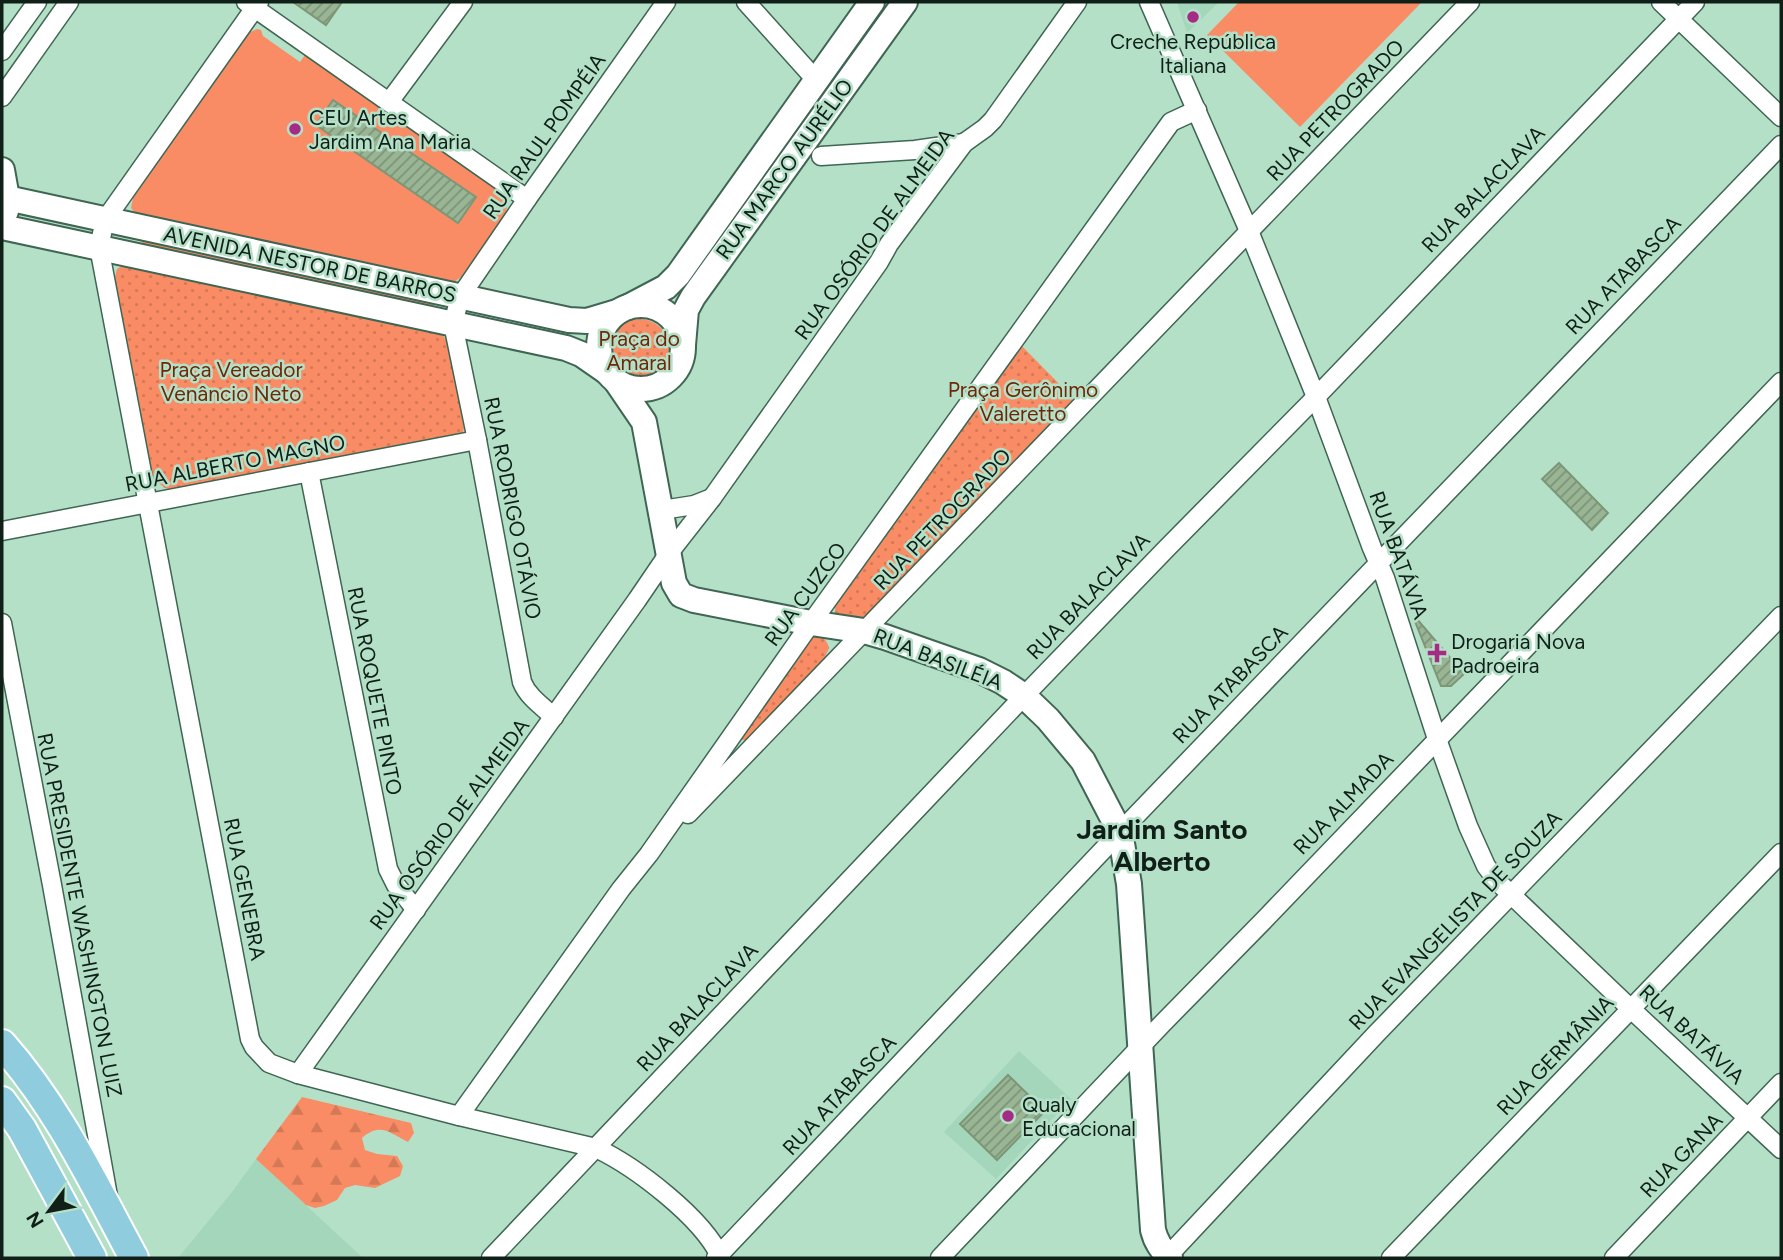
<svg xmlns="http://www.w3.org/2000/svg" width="1783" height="1260" viewBox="0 0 1783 1260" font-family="Figtree,sans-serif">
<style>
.built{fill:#a4d6bb}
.grass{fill:#f98c64}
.forest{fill:url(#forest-firs)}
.park{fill:url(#park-dots)}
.building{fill:url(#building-hatch);stroke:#7c9777;stroke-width:2}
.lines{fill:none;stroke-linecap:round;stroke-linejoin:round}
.street-casing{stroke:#3f6652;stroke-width:21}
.secondary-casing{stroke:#3f6652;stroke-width:28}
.primary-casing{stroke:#fff;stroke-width:32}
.street{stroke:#fff;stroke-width:18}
.secondary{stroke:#fff;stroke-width:24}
.primary{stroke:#8fccde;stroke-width:28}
.poi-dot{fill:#a42c84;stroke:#b5e0c8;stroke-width:2.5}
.labels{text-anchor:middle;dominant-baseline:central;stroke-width:5;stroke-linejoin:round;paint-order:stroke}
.poi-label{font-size:21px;fill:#102018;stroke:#b5e0c8;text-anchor:start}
.street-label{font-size:21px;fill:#102018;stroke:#b5e0c8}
.park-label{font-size:21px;fill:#6e2809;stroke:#b5e0c8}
.district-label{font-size:28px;font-weight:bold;fill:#102018;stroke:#b5e0c8}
</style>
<defs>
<pattern id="forest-firs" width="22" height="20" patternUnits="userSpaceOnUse" patternTransform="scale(1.75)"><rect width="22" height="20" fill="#f98c64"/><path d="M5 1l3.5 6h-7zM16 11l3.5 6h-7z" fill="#d47856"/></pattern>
<pattern id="park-dots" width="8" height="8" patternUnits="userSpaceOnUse" patternTransform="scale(1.75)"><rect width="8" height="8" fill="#f98c64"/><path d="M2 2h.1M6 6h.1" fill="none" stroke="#d47856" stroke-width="1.8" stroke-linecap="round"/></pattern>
<pattern id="building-hatch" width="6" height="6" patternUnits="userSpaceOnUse" patternTransform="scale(1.75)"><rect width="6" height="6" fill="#99b594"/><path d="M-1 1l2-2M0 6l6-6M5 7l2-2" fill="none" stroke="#7b9378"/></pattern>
</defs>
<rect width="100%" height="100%" fill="#b5e0c8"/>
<g class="built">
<polygon points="1177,2 1219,2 1187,33"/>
<polygon points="1019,1051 1071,1099 996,1179 944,1132"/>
<polygon points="256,1159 363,1258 178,1258 232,1192"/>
</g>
<g class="grass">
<polygon points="1239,2 1422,2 1300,127 1207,35"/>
<polygon points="257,29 261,30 263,36 300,62 305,55 505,196 507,207 505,216 461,277 454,282 446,284 137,215 131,208 133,198 248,33"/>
<polygon points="142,239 434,301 433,308 142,246"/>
</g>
<path class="forest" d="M 302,1097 L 411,1123 L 414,1133 L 408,1142 C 389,1133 381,1122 362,1138 L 365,1150 L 377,1154 L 397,1156 L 403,1166 L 400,1176 L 375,1188 L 355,1185 L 345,1188 L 337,1200 L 324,1206 L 315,1208 L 306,1205 L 256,1159 Z"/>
<g class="park">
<polygon points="125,264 439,331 448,342 464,428 463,432 453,436 171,490 165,488 152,478 115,277 117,269"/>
<circle cx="639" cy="350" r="31"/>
<polygon points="1019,343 1075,400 870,613 859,620 838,617 835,612 835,603"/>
<path d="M 817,636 C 825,638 827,641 829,648 L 825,657 L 747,740 L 741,740 L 740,737 L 812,637 Z"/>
</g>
<g class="building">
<polygon points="293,2 342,2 326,25"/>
<polygon points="333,100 476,197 458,223 316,125"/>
<polygon points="1559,463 1608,513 1592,530 1542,479"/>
<polygon points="1416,618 1464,674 1451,686 1441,686 1414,619"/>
<polygon points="1008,1075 1045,1111 997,1160 960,1124"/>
</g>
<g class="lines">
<defs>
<g id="street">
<polyline points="246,2 527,199"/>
<path d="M 259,2 L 105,220 L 99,247 L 250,1039 L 254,1047 L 269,1063 L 298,1074 L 459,1116 L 596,1148 C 636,1167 703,1218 721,1258"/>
<polyline points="746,2 816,80"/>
<polyline points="1149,2 1249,231 1316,397 1372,548 1385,578 1437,739 1468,826 1486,866 1498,882 1631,1009 1781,1149"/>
<polyline points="1661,2 1781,117"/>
<polyline points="2,51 37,2"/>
<polyline points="2,97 69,2"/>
<polyline points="389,102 463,2"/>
<polyline points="821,156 915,150 964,143"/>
<polyline points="309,472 388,869 396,885 416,910"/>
<polyline points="662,510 694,505 712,498"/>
<polyline points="2,531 477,440"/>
<polyline points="2,623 52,885 108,1196"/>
<path d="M 554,717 C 542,706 528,697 522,682 L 477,440 L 453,324 L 460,297 L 527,199 L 666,2"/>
<polyline points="688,814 1470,2"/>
<polyline points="298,1074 637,600 669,553 712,498 879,262 889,244 964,143 985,128 993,120 1077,2"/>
<polyline points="459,1116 621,889 649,854 811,623 1171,122 1197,110"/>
<polyline points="491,1258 1024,696 1167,548 1316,397 1695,2"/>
<polyline points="716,1258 1120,832 1781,145"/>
<polyline points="940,1258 1162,1024 1266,918 1781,382"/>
<polyline points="1166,1258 1377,1033 1781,616"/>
<polyline points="1391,1258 1781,853"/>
<polyline points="1614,1258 1781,1083"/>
</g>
<g id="secondary">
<polyline points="2,170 7,198 6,211"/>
<polyline points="2,197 569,320 587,321 617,312"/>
<polyline points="2,227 566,348 581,354 607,372"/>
<circle cx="641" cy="347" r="42"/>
<polyline points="628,307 666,287 678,275 872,2"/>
<polyline points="683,345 686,310 693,297 905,2"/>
<path d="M 614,378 L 644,422 L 674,583 L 681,595 L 694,600 L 811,623 L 864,631 L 885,637 L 979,670 L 1003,682 L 1024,696 L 1048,719 L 1083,761 L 1120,832 L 1129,884 L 1153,1230 C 1156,1242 1161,1249 1170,1258"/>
</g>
<g id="primary">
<path d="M 2,1044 C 58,1107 94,1184 134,1258"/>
<polyline points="2,1101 22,1129 92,1258"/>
</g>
</defs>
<use href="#street" class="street-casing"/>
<use href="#secondary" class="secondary-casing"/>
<use href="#primary" class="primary-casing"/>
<use href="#street" class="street"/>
<use href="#secondary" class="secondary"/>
<use href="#primary" class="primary"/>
</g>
<g class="poi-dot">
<circle cx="1193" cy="17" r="7"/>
<circle cx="295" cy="129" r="7"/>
<path d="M1433.5 642.5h7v7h7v7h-7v7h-7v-7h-7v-7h7z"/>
<circle cx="1008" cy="1116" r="7"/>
</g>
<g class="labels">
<g class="poi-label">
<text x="1193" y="41" text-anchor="middle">Creche República<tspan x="1193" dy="24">Italiana</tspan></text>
<text x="309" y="117">CEU Artes<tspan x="309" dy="24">Jardim Ana Maria</tspan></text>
<text x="1451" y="641">Drogaria Nova<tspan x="1451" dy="24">Padroeira</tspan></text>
<text x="1022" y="1104">Qualy<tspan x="1022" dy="24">Educacional</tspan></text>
</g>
<g class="street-label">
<text transform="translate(1335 110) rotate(-46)">RUA PETROGRADO</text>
<text transform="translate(544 136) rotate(-55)">RUA RAUL POMPÉIA</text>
<text transform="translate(784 169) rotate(-54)">RUA MARCO AURÉLIO</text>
<text transform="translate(1483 189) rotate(-46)">RUA BALACLAVA</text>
<text transform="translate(874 234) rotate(-54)">RUA OSÓRIO DE ALMEIDA</text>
<text transform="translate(310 264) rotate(12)">AVENIDA NESTOR DE BARROS</text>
<text transform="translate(1623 275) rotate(-46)">RUA ATABASCA</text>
<text transform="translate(235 463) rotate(-11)">RUA ALBERTO MAGNO</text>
<text transform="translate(513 508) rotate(79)">RUA RODRIGO OTÁVIO</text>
<text transform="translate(942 519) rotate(-46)">RUA PETROGRADO</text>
<text transform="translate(1399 555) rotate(70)">RUA BATÁVIA</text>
<text transform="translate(805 594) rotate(-54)">RUA CUZCO</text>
<text transform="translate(1088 596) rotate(-46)">RUA BALACLAVA</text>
<text transform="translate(938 659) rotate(21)">RUA BASILÉIA</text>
<text transform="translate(1230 684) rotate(-46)">RUA ATABASCA</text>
<text transform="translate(375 691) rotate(79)">RUA ROQUETE PINTO</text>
<text transform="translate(1343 803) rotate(-46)">RUA ALMADA</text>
<text transform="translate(449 824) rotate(-54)">RUA OSÓRIO DE ALMEIDA</text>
<text transform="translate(245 889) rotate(79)">RUA GENEBRA</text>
<text transform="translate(80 915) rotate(79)">RUA PRESIDENTE WASHINGTON LUIZ</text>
<text transform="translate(1455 920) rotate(-46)">RUA EVANGELISTA DE SOUZA</text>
<text transform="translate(697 1007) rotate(-47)">RUA BALACLAVA</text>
<text transform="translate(1692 1034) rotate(43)">RUA BATÁVIA</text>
<text transform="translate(1555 1055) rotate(-46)">RUA GERMÂNIA</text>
<text transform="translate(839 1095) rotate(-47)">RUA ATABASCA</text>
<text transform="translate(1681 1155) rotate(-46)">RUA GANA</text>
</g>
<g class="park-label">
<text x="639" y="338">Praça do<tspan x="639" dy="24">Amaral</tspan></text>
<text x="231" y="369">Praça Vereador<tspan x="231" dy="24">Venâncio Neto</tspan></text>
<text x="1023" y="389">Praça Gerônimo<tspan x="1023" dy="24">Valeretto</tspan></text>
</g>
<g class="district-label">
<text x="1162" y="829">Jardim Santo<tspan x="1162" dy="32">Alberto</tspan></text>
</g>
</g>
<rect width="1783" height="1260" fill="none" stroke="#102018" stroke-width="7"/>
<g transform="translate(49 1211) rotate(238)" stroke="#b5e0c8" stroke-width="5" paint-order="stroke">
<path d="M0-5L12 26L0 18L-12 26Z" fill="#102018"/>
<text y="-10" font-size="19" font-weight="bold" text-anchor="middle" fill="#102018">N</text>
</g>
</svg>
